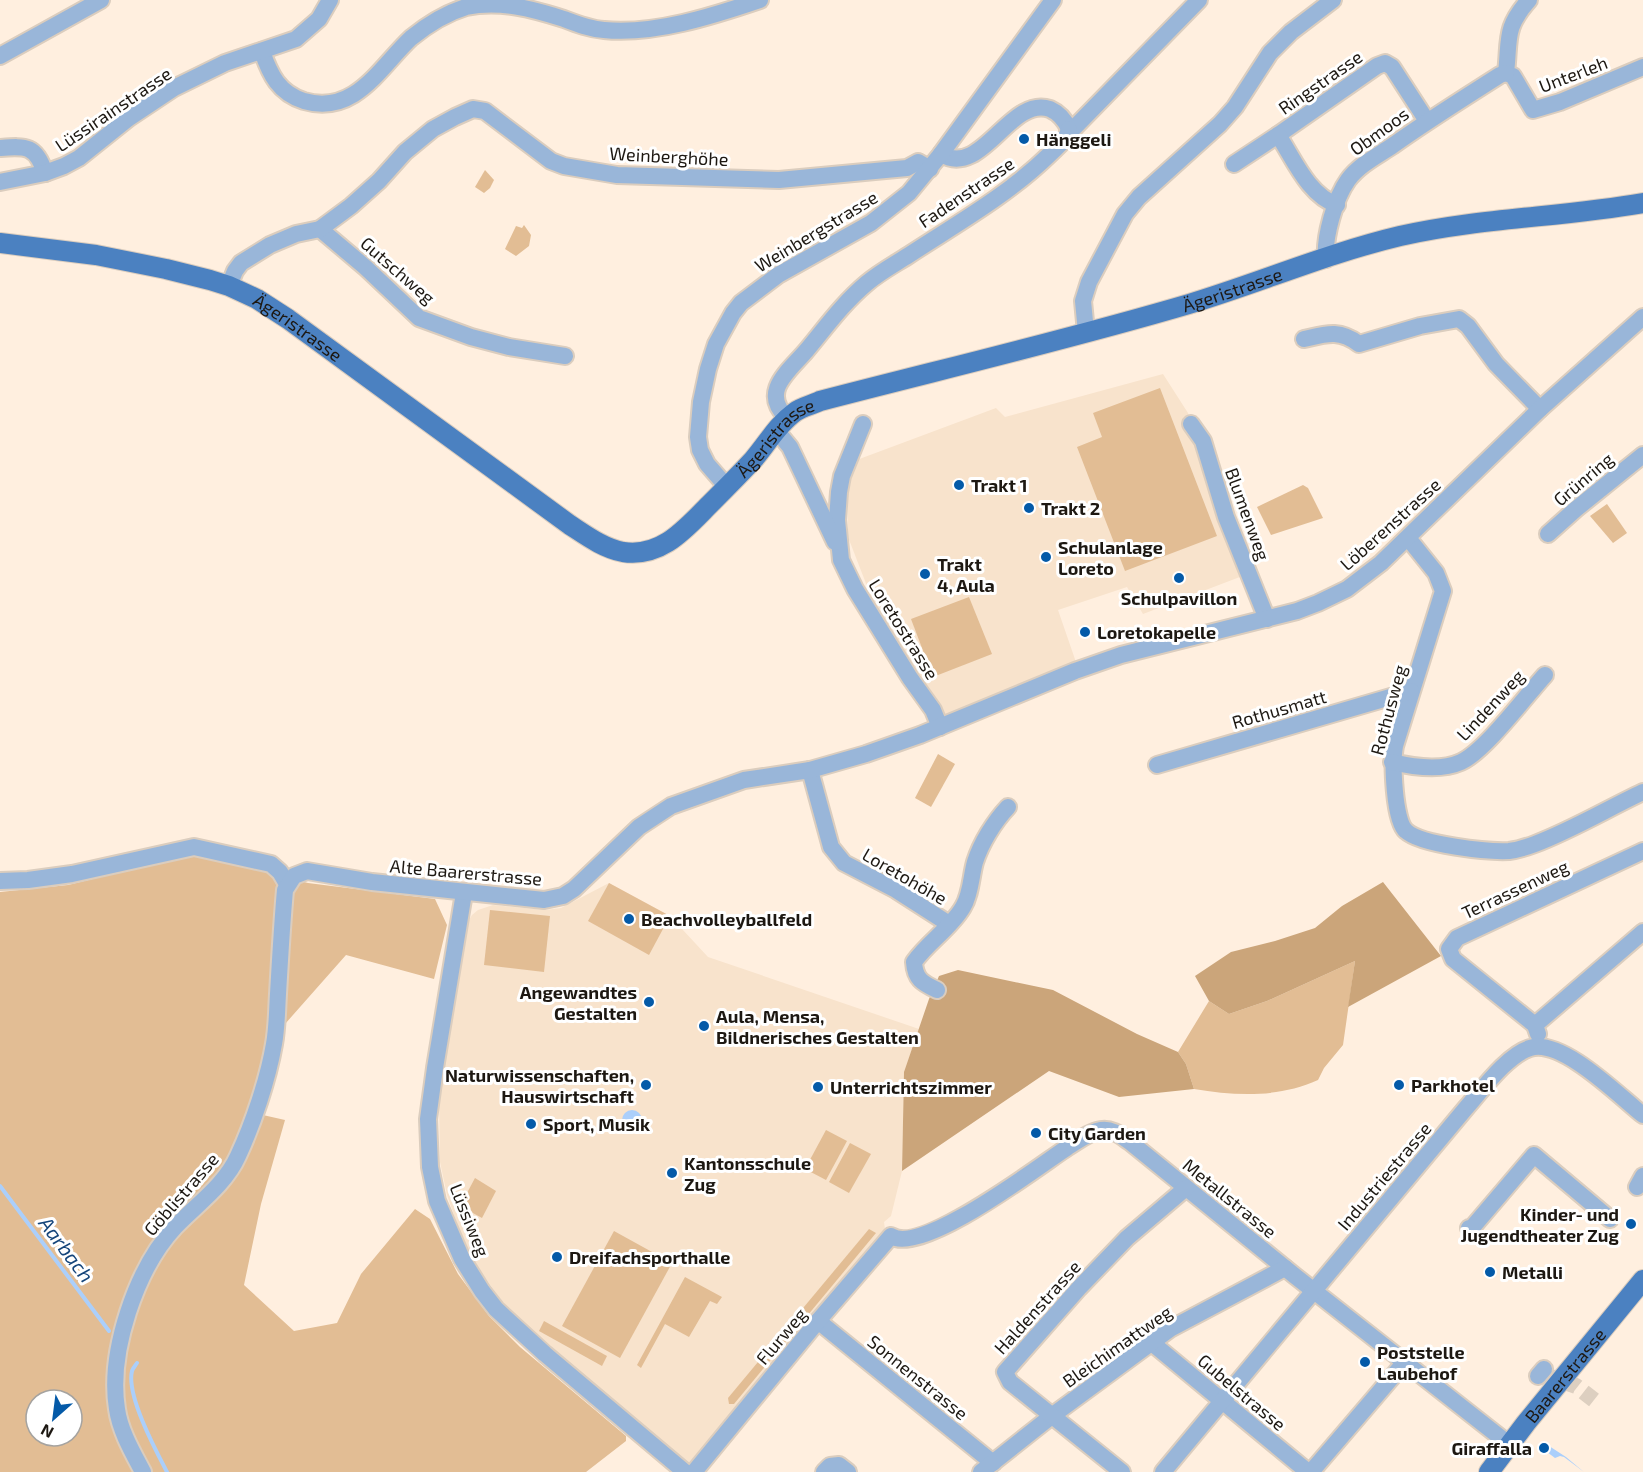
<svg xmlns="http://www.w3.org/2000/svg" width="1643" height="1472" viewBox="0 0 1643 1472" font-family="'Exo 2',sans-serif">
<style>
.built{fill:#f8e3cc}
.green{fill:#e2bd94;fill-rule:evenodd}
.forest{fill:#cba57a}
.water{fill:#abcffb}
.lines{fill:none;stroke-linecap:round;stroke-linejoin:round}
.stream{stroke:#abcffb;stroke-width:4}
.minor-tunnel{stroke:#ddcfc0;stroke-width:16;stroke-dasharray:16 8;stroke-linecap:butt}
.minor-casing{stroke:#dbcdbe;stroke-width:20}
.major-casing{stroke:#dbcdbe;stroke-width:22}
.minor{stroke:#99b6d9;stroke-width:16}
.major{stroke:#4b81c1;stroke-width:20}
.poi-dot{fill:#045aa8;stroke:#fff;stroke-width:2}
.labels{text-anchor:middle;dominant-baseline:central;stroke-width:6;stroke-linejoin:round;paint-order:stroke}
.street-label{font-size:18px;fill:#1d1812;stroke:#fff}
.poi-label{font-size:18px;font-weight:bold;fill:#1d1812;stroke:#fff;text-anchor:start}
.water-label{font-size:20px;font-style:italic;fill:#15457a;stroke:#fff}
</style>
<rect width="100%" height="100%" fill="#ffefdf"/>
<g class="built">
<polygon points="1163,374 1188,413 1229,538 1245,575 1143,614 1127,587 1058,610 1078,668 943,720 927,686 872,599 848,537 847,484 854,461 996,408 1005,417"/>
<polygon points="609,883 670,916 708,957 919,1029 904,1072 902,1171 891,1216 884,1222 885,1229 688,1464 538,1336 505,1305 480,1271 463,1241 447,1195 440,1162 439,1099 468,922 472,915 478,910 493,905 545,910 561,908"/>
</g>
<g class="green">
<polygon points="485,170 494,180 490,188 484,193 475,187"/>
<polygon points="524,225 531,235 529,246 516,256 505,249 516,226 522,228"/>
<polygon points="1160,388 1217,536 1125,571 1077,447 1102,437 1093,413"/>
<polygon points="1303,485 1308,488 1323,518 1271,535 1257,507"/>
<polygon points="1607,504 1627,533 1613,543 1590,516"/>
<polygon points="969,597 992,654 933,677 911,619"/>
<polygon points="938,754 955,764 931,807 915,798"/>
<path d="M 206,856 L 308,883 L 435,899 L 447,925 L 434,979 L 346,955 L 270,1041 L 249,1112 L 285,1120 L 261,1204 L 244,1285 L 294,1331 L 337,1323 L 361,1274 L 415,1209 L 430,1219 L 458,1274 L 489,1316 L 520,1347 L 626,1436 L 626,1441 L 586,1472 L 0,1472 L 0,892 L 68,885 L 178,858 ZM 36,1400 L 72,1400 L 72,1436 L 36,1436 Z"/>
<polygon points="609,883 670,916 649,955 588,921"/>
<polygon points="490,910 550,916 544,972 484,965"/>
<path d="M 1355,961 L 1343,1045 L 1324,1068 L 1318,1080 C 1278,1098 1236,1096 1194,1089 L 1186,1064 L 1178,1052 L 1209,1001 L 1229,1014 L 1267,1001 Z"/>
<polygon points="826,1130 847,1141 826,1180 805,1169"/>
<polygon points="850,1143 871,1154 849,1193 829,1182"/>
<polygon points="475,1178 496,1191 482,1218 460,1206"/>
<polygon points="869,1229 876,1233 734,1404 729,1404 728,1398"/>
<polygon points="614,1231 672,1263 620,1358 562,1326"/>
<polygon points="685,1277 722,1297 717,1304 710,1301 689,1337 665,1324 641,1368 637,1365"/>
<polygon points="544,1321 607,1356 602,1366 539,1331"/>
</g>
<g class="forest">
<polygon points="1383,882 1441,956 1348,1007 1355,961 1267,1001 1229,1014 1209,1001 1195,976 1231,952 1275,941 1315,928 1342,906"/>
<polygon points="958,970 1053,990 1137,1034 1178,1052 1186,1064 1194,1089 1119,1097 1049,1071 902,1171 904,1072 929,999 939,976"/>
</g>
<g class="water">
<circle cx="632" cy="1120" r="10"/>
<polygon points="1546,1444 1566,1457 1584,1472 1564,1457 1560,1456 1555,1458 1547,1452 1539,1453 1541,1445"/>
</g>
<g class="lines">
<g class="stream">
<polyline points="0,1186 109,1331"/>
<path d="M 137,1363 C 135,1366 133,1368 132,1371 C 126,1395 156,1451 167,1472"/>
</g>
<polyline class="minor-tunnel" points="1540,1373 1576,1386 1594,1400"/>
<defs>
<g id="minor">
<path d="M 1529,0 C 1504,28 1510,39 1506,73 L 1513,76 L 1533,110 L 1560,102 L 1643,67"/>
<path d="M 262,51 C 270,75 279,93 304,101 C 355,116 380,67 411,38 C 427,25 446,13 466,7 C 500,0 533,9 564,19 C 577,24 590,29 604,30 C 654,35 713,16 760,0"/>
<polyline points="0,56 101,0"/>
<polyline points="1069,129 1075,127 1199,0"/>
<polyline points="1278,135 1377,66 1385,63 1392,67 1427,121"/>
<path d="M 0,148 C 26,146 36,145 45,173"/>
<path d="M 941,154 C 982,179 1010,95 1050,109 C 1059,113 1065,120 1069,129"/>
<path d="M 1234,164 L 1278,135 C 1294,159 1308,195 1337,205"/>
<polyline points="0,182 45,173 64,166 79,158 129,118 174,88 225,63 296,39 319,19 330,0"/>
<polyline points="320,229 365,267 419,318 471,337 509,347 565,356"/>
<path d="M 1326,259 C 1324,237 1335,198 1348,180 C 1359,165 1377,156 1392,146 C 1427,121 1464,98 1500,75 L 1506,73"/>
<polyline points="229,286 235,271 241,263 270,245 296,234 320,229 351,206 379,181 405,152 433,129 455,117 473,109 485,111 551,161 564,166 617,175 779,180 907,168 918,162 930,169"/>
<polyline points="1086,332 1083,301 1089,282 1125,214 1139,197 1220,124 1235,107 1270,53 1291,32 1333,0"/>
<path d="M 1304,339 C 1326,334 1339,329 1359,344 L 1420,326 L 1459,319 L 1468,326 L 1496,364 L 1540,409"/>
<path d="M 787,418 C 760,392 788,372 806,351 C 826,327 843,303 867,283 C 880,272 895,264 909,255 C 958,223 1008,195 1050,154 C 1058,146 1067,140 1069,129"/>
<polyline points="863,424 842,476 839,492 837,520 841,560 855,589 910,678 933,710 940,727"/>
<polyline points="1191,424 1203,441 1226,517 1267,619"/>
<polyline points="776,430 790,447 835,542"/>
<polyline points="727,487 707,464 700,450 698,437 701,402 708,369 716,344 733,313 741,303 778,275 871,223 909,193 941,154 1053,0"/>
<polyline points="1548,534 1576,509 1643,455"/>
<path d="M 1408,538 L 1436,573 L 1443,591 L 1395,746 C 1392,762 1394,821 1406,831 C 1421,845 1488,852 1509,851 C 1517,850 1527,847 1535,844 C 1572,830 1607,809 1643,792"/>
<path d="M 1392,762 C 1413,767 1441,771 1461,762 C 1485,751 1525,697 1545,675"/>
<polyline points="1157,765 1411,691"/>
<polyline points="810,770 831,847 844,863 896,890 949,924"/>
<polyline points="0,881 28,880 72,874 194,847 271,864 280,872 287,884"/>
<polyline points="464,893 435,1068 428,1119 430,1167 437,1201 462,1259 482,1291 496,1309 545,1354 685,1472"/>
<path d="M 937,990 C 922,983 915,979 914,962 C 928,942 951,928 963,907 C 971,894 971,876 975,862 C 981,843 994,822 1008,807"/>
<polyline points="1535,1025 1453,959 1449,949 1457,938 1643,851"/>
<polyline points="1538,1034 1535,1025 1643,932"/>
<polyline points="1637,1187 1643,1176"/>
<polyline points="1469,1228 1471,1229 1534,1155 1610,1219"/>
<polyline points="818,1321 993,1463"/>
<polyline points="1152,1343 1308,1472"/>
<polyline points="1538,1376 1544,1369"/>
<path d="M 143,1472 C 133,1453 120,1431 117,1409 C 108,1352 136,1269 175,1227 C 196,1205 225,1185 238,1156 C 253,1124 268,1079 274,1044 C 277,1028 277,1010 278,994 C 280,959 282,924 285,890 L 294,876 L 307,871 L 372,882 L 544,900 L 563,896 L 574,889 L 639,827 L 671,806 L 744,780 L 810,770 L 866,754 L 920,735 L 1075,671 L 1121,655 L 1297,611 L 1318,603 L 1347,589 L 1381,563 L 1540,409 L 1643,317"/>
<path d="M 694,1472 L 818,1321 L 891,1236 C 922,1256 1039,1166 1068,1147 C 1078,1141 1089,1132 1101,1130 C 1112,1128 1121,1136 1130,1142 L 1295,1276 L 1510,1445"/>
<polyline points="824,1472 830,1466 839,1465 848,1472"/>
<polyline points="981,1472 1053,1415 1170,1329 1285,1268"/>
<polyline points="1122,1472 1010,1382 1005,1372 1079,1288 1127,1238 1186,1188"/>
<path d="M 1163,1472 L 1466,1108 C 1482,1090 1507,1055 1530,1048 C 1562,1038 1619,1096 1643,1115"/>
<polyline points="1311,1472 1405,1362"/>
</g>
<g id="major">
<path id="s1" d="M 0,243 L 96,255 L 166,269 L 210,280 L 229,286 L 257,299 L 288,319 L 570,525 C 587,536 603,548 623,552 C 662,558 686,528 711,503 C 725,489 739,475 753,460 C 767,444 777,425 795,412 C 802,407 812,405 820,401 C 943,369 1067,340 1189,304 C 1259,283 1328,253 1400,236 C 1480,218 1563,217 1643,203"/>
<path id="s2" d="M 1489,1472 L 1526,1423 L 1643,1280"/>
</g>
</defs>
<use href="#minor" class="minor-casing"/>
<use href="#major" class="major-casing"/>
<use href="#minor" class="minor"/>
<use href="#major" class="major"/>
</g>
<g class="poi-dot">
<circle cx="1024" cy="139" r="6"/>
<circle cx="959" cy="485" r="6"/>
<circle cx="1029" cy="508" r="6"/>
<circle cx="1046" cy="557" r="6"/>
<circle cx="925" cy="574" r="6"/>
<circle cx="1179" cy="578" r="6"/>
<circle cx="1085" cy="632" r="6"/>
<circle cx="629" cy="919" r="6"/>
<circle cx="649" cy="1002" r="6"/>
<circle cx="704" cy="1026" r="6"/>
<circle cx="646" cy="1085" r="6"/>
<circle cx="1399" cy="1085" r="6"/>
<circle cx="818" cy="1087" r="6"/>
<circle cx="531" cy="1124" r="6"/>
<circle cx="1036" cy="1133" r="6"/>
<circle cx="672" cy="1173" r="6"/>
<circle cx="1631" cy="1224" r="6"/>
<circle cx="557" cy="1257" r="6"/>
<circle cx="1490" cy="1272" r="6"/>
<circle cx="1365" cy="1362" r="6"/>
<circle cx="1544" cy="1448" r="6"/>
</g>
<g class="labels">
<g class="street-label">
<text transform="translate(1573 74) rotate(-21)">Unterleh</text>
<text transform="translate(1320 82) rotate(-35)">Ringstrasse</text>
<text transform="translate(113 109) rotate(-34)">Lüssirainstrasse</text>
<text transform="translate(1379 131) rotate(-36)">Obmoos</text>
<text transform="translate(669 156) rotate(3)">Weinberghöhe</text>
<text transform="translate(966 192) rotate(-34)">Fadenstrasse</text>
<text transform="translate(816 231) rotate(-31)">Weinbergstrasse</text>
<text transform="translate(398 270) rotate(41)">Gutschweg</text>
<text stroke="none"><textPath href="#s1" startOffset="1394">Ägeristrasse</textPath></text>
<text stroke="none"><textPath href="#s1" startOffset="314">Ägeristrasse</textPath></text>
<text stroke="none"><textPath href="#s1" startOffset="908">Ägeristrasse</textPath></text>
<text transform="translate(1583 479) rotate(-40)">Grünring</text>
<text transform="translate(1248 514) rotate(70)">Blumenweg</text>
<text transform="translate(1390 524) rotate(-42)">Löberenstrasse</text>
<text transform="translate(904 629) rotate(58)">Loretostrasse</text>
<text transform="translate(1490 705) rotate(-47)">Lindenweg</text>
<text transform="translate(1279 709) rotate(-16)">Rothusmatt</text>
<text transform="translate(1388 710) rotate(-75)">Rothusweg</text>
<text transform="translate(466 872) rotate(5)">Alte Baarerstrasse</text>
<text transform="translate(905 876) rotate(30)">Loretohöhe</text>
<text transform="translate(1515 889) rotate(-25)">Terrassenweg</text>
<text transform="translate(1384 1176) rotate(-50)">Industriestrasse</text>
<text transform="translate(181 1194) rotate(-49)">Göblistrasse</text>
<text transform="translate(1230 1198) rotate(39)">Metallstrasse</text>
<text transform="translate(470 1220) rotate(68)">Lüssiweg</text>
<text transform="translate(1037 1307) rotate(-48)">Haldenstrasse</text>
<text transform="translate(781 1336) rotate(-50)">Flurweg</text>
<text transform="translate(1117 1346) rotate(-35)">Bleichimattweg</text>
<text stroke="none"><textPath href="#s2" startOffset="123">Baarerstrasse</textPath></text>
<text transform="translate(918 1377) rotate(39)">Sonnenstrasse</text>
<text transform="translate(1242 1392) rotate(40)">Gubelstrasse</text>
</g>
<g class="poi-label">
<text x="1036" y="139">Hänggeli</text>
<text x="971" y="485">Trakt 1</text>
<text x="1041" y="508">Trakt 2</text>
<text x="1058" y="547">Schulanlage<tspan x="1058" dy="21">Loreto</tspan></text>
<text x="937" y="564">Trakt<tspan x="937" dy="21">4, Aula</tspan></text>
<text x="1179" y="598" text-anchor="middle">Schulpavillon</text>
<text x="1097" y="632">Loretokapelle</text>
<text x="641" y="919">Beachvolleyballfeld</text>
<text x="637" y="992" text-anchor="end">Angewandtes<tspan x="637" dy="21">Gestalten</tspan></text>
<text x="716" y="1016">Aula, Mensa,<tspan x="716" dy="21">Bildnerisches Gestalten</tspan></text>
<text x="634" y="1075" text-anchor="end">Naturwissenschaften,<tspan x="634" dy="21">Hauswirtschaft</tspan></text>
<text x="1411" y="1085">Parkhotel</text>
<text x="830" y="1087">Unterrichtszimmer</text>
<text x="543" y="1124">Sport, Musik</text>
<text x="1048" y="1133">City Garden</text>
<text x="684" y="1163">Kantonsschule<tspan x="684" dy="21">Zug</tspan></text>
<text x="1619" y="1214" text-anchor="end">Kinder- und<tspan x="1619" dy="21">Jugendtheater Zug</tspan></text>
<text x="569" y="1257">Dreifachsporthalle</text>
<text x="1502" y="1272">Metalli</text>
<text x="1377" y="1352">Poststelle<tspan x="1377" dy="21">Laubehof</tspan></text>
<text x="1532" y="1448" text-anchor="end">Giraffalla</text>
</g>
<g class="water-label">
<text transform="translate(67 1249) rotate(53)">Aarbach</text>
</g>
</g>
<g transform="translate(54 1418) rotate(208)"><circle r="28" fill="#ffffff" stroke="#a5a3a0" stroke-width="1.5"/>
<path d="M0-4.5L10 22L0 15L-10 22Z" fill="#045aa8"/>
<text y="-9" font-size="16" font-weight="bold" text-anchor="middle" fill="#1d1812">N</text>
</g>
</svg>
